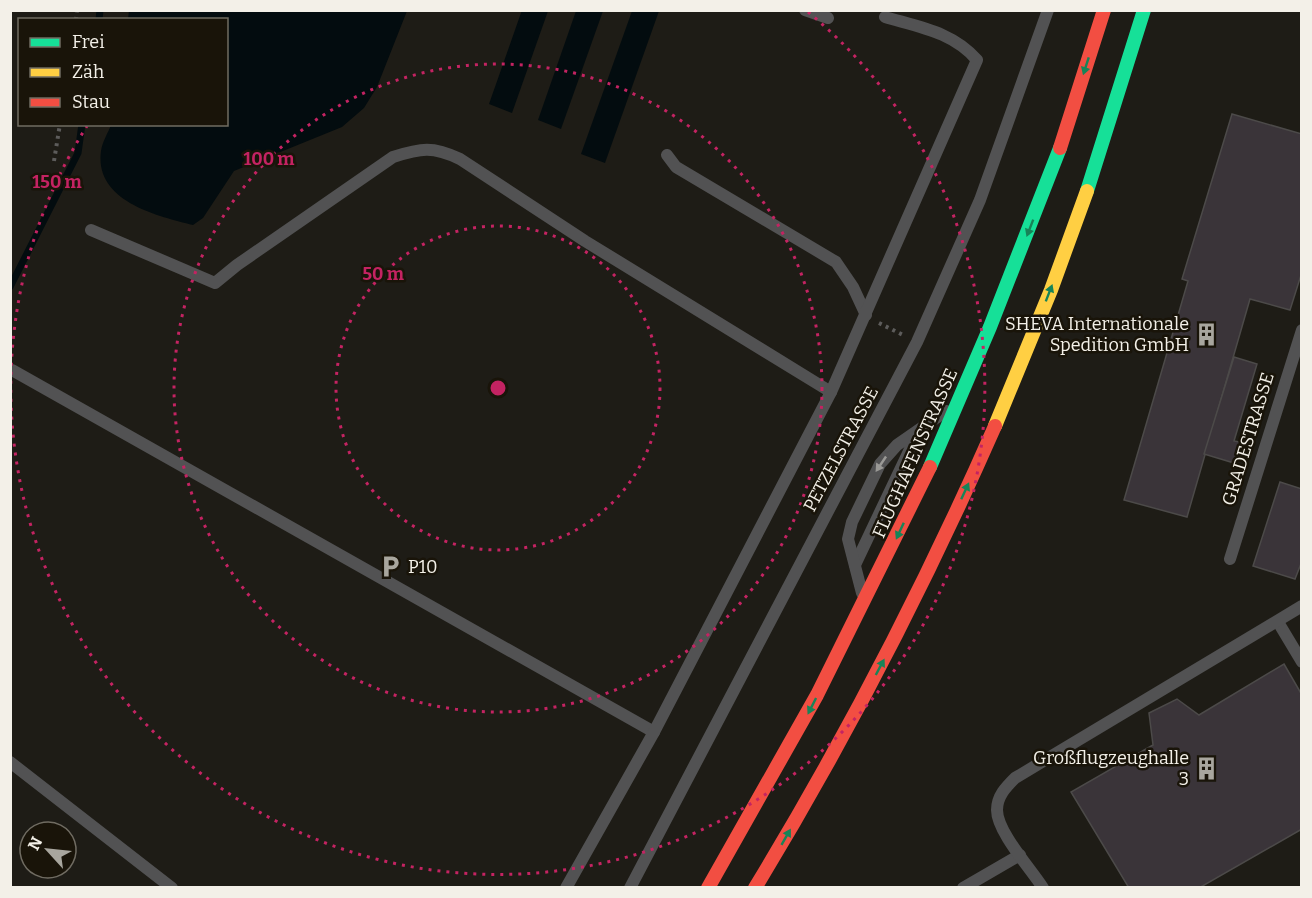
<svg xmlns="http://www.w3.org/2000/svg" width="1312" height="898" viewBox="0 0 1312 898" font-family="Bitter,serif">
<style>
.water{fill:#030c0f}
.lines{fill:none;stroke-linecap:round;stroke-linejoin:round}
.stream{stroke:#030c0f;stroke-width:7}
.building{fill:#3a3439;stroke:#4c4a49;stroke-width:1.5}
.path{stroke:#5d5c5b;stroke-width:4;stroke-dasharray:3 4.5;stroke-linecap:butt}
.lane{stroke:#525253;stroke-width:12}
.fast{stroke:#16e098;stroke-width:14}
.slow{stroke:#ffcf43;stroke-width:14}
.jam{stroke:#f24e42;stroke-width:14}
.oneway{fill:#178458}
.oneway2{fill:#9a9996}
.ring{fill:none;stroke:#c42362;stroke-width:3;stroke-dasharray:3 6}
.labels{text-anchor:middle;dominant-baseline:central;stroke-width:5;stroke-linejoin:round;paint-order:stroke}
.poi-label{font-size:18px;fill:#f3f0e8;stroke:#191409;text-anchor:end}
.street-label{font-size:18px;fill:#f3f0e8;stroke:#191409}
.centre{fill:#c42362;stroke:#191409;stroke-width:3}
.ring-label{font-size:18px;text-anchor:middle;font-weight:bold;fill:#c42362;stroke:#191409;stroke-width:5;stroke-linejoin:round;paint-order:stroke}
</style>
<rect width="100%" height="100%" fill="#1e1c16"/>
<g class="water">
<polygon points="522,10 548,11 512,113 489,104"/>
<path d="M 129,11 L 129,10 L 407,11 L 377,87 L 364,108 L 342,127 L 234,171 L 203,218 L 193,225 C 157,216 94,201 101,151 C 102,142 108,133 111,125 L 226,124 L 226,20 L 128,19 Z"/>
<polygon points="576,11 603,11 561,129 538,120"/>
<polygon points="632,11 659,11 605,163 581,154"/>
</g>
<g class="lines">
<g class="stream">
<polyline points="99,20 100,10"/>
<polyline points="10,287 78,153 82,124"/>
</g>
</g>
<g class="building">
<polygon points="1232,114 1302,134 1302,272 1290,310 1250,299 1187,517 1124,500 1188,281 1182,279"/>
<polygon points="1234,357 1257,364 1234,441 1240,442 1234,463 1204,454"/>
<polygon points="1280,482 1302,489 1302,561 1295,579 1253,566"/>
<polygon points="1284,664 1302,695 1302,829 1199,888 1129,888 1071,792 1153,745 1149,713 1177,699 1199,715"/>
</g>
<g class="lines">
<g class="path">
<polyline points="76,20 77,10"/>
<polyline points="54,161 60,124"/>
<polyline points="879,323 905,336"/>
</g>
<g class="lane">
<polyline points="805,10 828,18"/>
<polyline points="667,155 676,167 836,262 853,287 866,315"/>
<path d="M 91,230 L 215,283 L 237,265 L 393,157 C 421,148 433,146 460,159 L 585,241 L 831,392"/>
<polyline points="12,370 654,732"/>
<polyline points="1230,559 1302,330"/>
<polyline points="855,565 919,430"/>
<polyline points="862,593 848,539 852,522 880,464 897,445 946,411"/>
<polyline points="1278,622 1302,662"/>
<polyline points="10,762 172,888"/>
<path d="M 566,888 L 654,732 L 831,392 L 977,60 C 953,32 919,27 885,17"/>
<polyline points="630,888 917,342 980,200 1048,10"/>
<polyline points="963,888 1020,855"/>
<path d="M 1043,888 C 1031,869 997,832 997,810 C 997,796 1006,787 1015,778 L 1302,606"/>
</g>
<g class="fast">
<polyline points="1087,191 1144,10"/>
<polyline points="930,467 990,327 1060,148"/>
</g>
<polyline class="slow" points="995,426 1051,290 1087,191"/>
<g class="jam">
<polyline points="1060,148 1104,10"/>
<polyline points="708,888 817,695 930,467"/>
<path d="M 755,888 C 845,740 925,585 995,426"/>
</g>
</g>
<defs><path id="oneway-solid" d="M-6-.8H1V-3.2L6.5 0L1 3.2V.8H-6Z" transform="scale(1.5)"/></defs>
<g class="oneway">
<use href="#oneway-solid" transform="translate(1086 66) rotate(108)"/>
<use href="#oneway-solid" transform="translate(1030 228) rotate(111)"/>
<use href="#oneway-solid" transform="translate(1049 293) rotate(-69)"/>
<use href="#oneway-solid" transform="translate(965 491) rotate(-65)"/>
<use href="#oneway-solid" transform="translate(900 531) rotate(115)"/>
<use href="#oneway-solid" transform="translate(880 667) rotate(-62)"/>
<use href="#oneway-solid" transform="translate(812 706) rotate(117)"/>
<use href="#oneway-solid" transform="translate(786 837) rotate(-60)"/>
</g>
<use class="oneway2" href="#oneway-solid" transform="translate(881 464) rotate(124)"/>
<g class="ring">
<circle cx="498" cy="388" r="162"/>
<circle cx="498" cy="388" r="324"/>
<path d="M808 12A487 487 0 1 1 87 126"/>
</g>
<defs>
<symbol id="building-bare" viewBox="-9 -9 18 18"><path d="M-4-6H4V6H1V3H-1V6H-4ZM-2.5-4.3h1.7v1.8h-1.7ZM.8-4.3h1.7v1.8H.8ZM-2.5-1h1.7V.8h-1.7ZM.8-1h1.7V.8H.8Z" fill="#a8a69e" stroke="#191409" stroke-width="2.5" paint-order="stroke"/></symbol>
<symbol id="parking-bare" viewBox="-9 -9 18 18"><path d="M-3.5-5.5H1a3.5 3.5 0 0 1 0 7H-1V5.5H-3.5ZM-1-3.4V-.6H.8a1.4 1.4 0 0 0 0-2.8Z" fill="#a8a69e" stroke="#191409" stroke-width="2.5" paint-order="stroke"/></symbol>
</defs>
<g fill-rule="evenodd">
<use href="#building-bare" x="1190" y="318" width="33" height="33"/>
<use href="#parking-bare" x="374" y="550" width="33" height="33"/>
<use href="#building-bare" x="1190" y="752" width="33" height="33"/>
</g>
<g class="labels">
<g class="poi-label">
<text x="1189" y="324">SHEVA Internationale<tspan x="1189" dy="21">Spedition GmbH</tspan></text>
<text x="408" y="567" text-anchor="start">P10</text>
<text x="1189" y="758">Großflugzeughalle<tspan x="1189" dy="21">3</tspan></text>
</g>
<g class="street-label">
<text transform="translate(1248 439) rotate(-73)">GRADESTRASSE</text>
<text transform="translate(841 449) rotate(-62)">PETZELSTRASSE</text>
<text transform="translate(915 453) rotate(-66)">FLUGHAFENSTRASSE</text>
</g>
</g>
<circle cx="498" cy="388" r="9" class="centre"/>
<g class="ring-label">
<text x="269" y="165">100 m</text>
<text x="57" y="188">150 m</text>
<text x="383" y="280">50 m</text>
</g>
<rect width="1312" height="898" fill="none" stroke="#f3f0e8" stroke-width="24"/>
<rect x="18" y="18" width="210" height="108" fill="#191409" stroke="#706c62" stroke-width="1.5"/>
<rect x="30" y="38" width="30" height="9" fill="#16e098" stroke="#706c62" stroke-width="1.5"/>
<text x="72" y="48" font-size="18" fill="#f3f0e8">Frei</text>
<rect x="30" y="68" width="30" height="9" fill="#ffcf43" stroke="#706c62" stroke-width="1.5"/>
<text x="72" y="78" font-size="18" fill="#f3f0e8">Zäh</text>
<rect x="30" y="98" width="30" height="9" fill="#f24e42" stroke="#706c62" stroke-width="1.5"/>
<text x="72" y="108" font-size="18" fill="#f3f0e8">Stau</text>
<g transform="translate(48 850) rotate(297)"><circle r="28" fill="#191409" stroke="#706c62" stroke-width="1.5"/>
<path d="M0-4.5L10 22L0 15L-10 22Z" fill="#a8a69e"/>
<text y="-9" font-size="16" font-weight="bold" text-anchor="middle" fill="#f3f0e8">N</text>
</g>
</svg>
